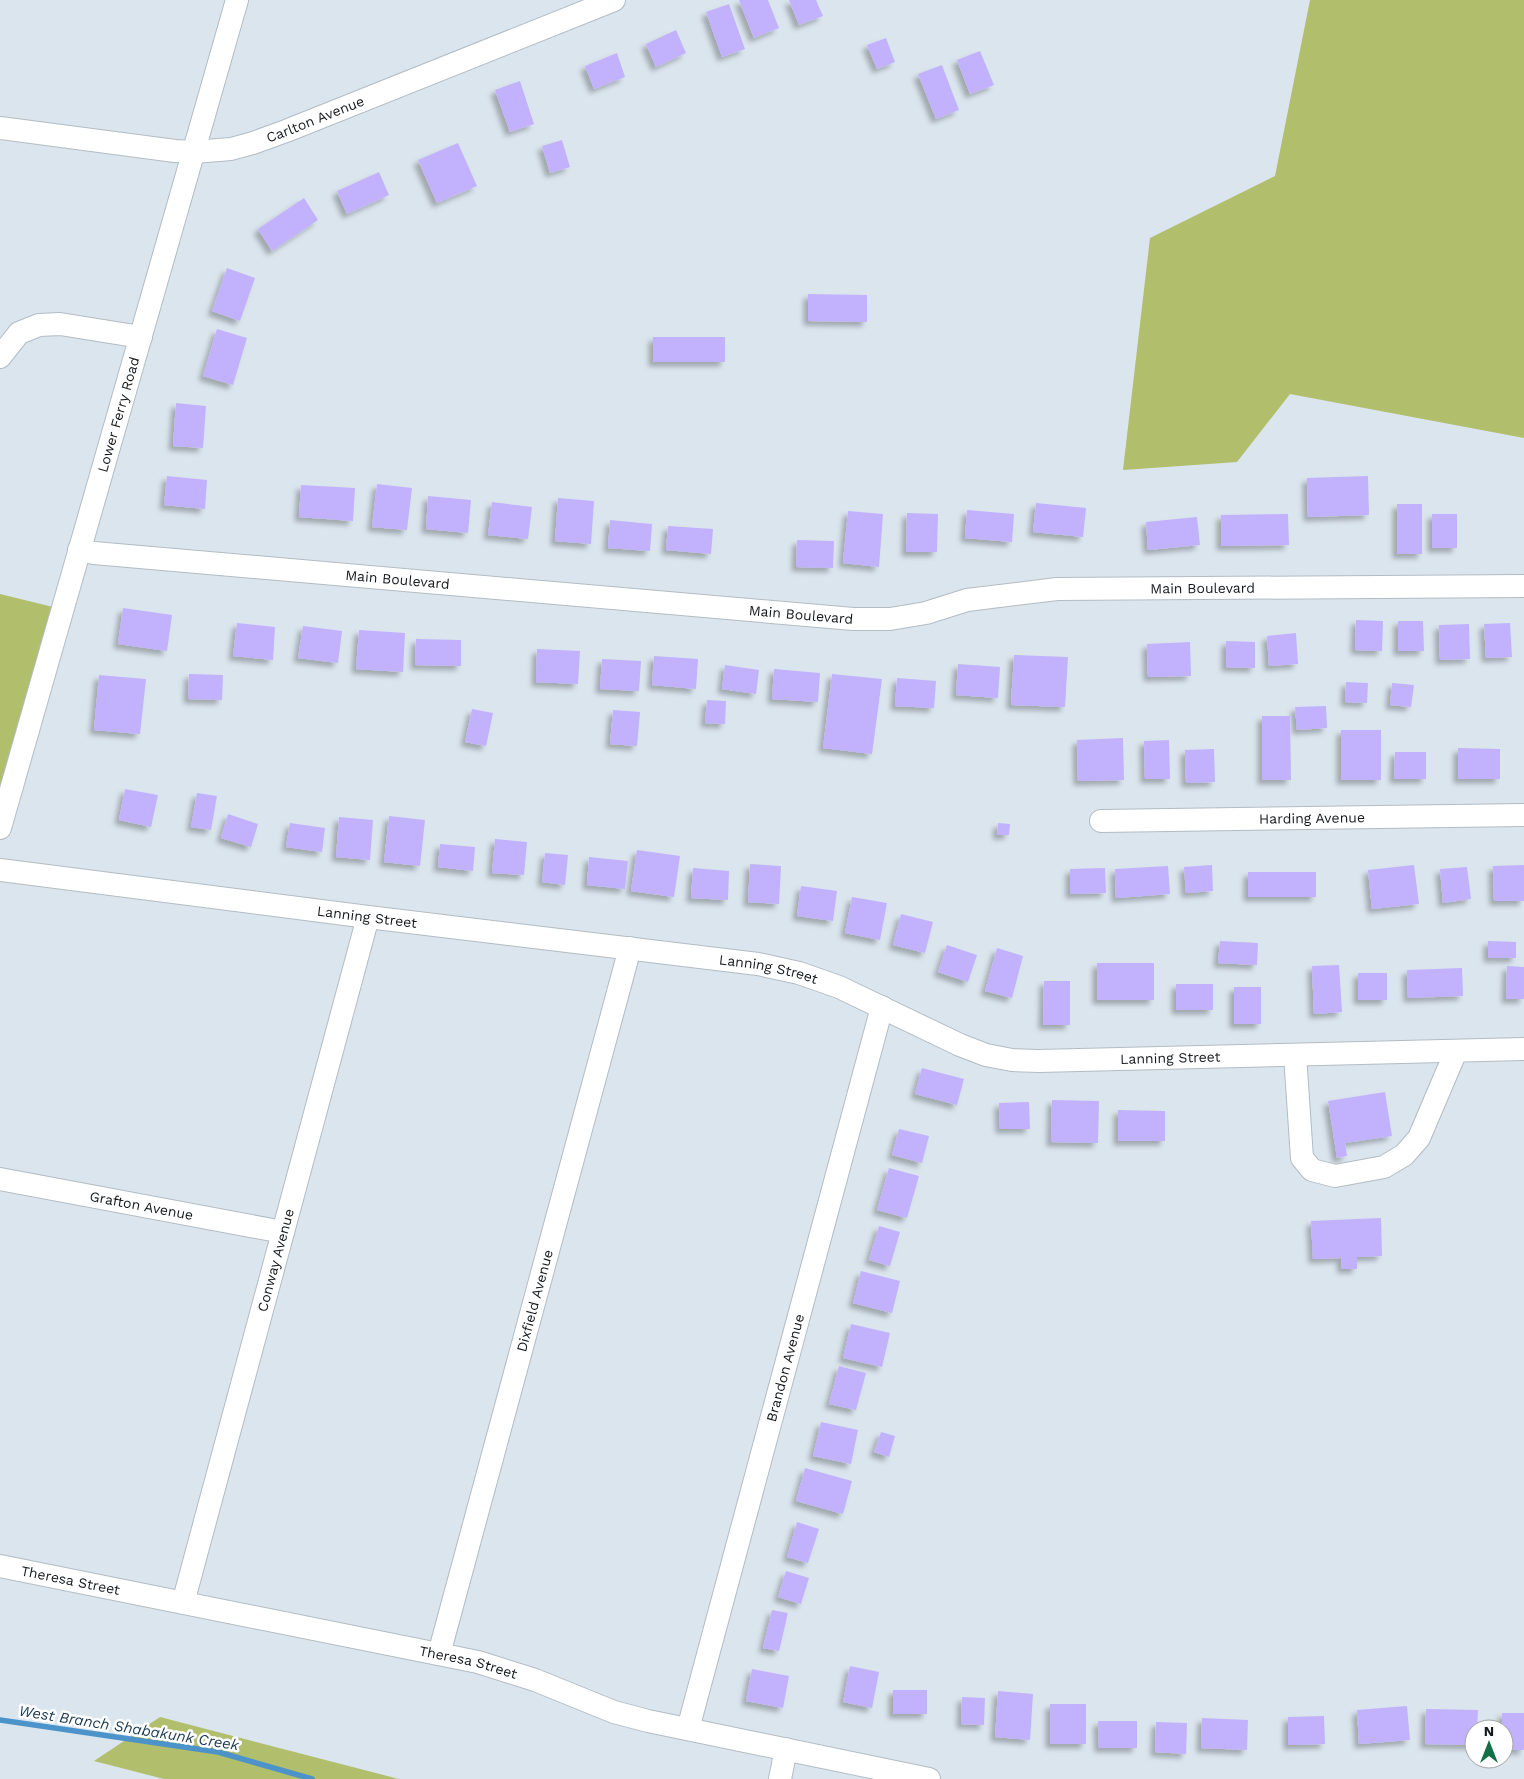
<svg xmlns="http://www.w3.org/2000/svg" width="1524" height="1779" viewBox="0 0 1524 1779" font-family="'Work Sans',sans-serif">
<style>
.forest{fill:#b1be6c}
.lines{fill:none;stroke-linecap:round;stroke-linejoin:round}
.stream{stroke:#4b93c8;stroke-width:5.5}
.building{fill:#c2b2fe;filter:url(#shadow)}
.minor-casing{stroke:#b2bcc4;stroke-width:24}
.minor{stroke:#fff;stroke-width:22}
.labels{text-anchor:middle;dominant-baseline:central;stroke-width:5;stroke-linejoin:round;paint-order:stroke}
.street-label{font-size:14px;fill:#15181b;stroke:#fff}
.water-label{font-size:15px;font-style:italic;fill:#19384f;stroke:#fff}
</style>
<defs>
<filter id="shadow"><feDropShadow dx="-4.5" dy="4.5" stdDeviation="2.5" flood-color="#0004"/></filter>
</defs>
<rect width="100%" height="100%" fill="#dbe5ee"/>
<g class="forest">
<polygon points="1310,0 1524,0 1524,438 1290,394 1237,462 1123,470 1150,238 1275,176"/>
<polygon points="0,594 57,608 0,787"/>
<polygon points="160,1717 399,1779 164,1779 94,1761"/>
</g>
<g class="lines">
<polyline class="stream" points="0,1720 218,1752 312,1779"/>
</g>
<g class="building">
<polygon points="739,0 768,0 779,28 754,38"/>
<polygon points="789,0 816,0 823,16 799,25"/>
<polygon points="729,4 745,49 722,57 706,12"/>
<polygon points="676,30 686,53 656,67 646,44"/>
<polygon points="886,38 895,62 877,69 867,45"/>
<polygon points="980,51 994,85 970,94 957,60"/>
<polygon points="617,53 625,77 594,89 585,66"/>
<polygon points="942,65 959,110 936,119 918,74"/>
<polygon points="520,81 534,124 510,132 495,90"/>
<polygon points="562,140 570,167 550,173 542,146"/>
<polygon points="458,143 477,186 437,203 418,160"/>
<polygon points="379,172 389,195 347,214 337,191"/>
<polygon points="304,198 318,220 272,251 258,229"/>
<polygon points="227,268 255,278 240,321 212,311"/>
<polygon points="808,294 867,295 867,322 808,321"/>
<polygon points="217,329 247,338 233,385 203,376"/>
<rect x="653" y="337" width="72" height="25"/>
<polygon points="176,403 206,406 203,448 173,446"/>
<polygon points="167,476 207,480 205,509 164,505"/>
<polygon points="1368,476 1369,515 1308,517 1307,478"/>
<polygon points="377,484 412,488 407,530 372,527"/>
<polygon points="301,485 355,488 353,521 299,517"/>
<polygon points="428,496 471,500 468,533 426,529"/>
<polygon points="558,498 594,501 591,544 555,541"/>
<polygon points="492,502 532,507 528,539 488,535"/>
<polygon points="1036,503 1086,508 1083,537 1033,532"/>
<rect x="1397" y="504" width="25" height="50"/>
<polygon points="967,510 1014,514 1012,542 965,538"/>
<polygon points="848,511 883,514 879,567 843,563"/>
<polygon points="907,513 938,514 937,552 906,552"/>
<polygon points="1288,514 1289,545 1221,546 1221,515"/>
<rect x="1432" y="514" width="25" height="34"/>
<polygon points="1197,517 1200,545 1148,550 1146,522"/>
<polygon points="610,520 652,524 650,551 608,548"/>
<polygon points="668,526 713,529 711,554 666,550"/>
<polygon points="797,540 834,541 833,568 796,567"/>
<polygon points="123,608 172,615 167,651 118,644"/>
<polygon points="1356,620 1383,621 1382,651 1355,650"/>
<polygon points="1398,621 1423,621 1424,651 1398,651"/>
<polygon points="237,623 275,627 273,660 233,656"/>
<polygon points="1510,623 1512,657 1486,658 1484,624"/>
<polygon points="1469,624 1470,659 1440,660 1439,625"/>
<polygon points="303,626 342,631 338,663 298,658"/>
<polygon points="359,630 405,633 403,672 356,669"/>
<polygon points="1296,633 1298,664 1269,666 1267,636"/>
<polygon points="416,639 461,640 461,666 415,665"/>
<polygon points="1226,641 1255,642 1255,668 1226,667"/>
<polygon points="1190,642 1191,676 1148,677 1147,644"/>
<polygon points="537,649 580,651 578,684 536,682"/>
<polygon points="1014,655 1068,657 1065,707 1011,705"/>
<polygon points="654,656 698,659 696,689 652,685"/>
<polygon points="602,659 641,661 639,691 600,689"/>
<polygon points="958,664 1000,667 998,698 956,695"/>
<polygon points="725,665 759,670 756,694 722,689"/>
<polygon points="774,669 820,673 818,702 772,699"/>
<polygon points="189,674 223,675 222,700 188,699"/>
<polygon points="832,674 882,679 872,754 823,748"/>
<polygon points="99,675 146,679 140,734 94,730"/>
<polygon points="897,678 936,681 934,708 895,706"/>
<polygon points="1346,682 1368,683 1367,703 1345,702"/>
<polygon points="1392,683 1414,685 1411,707 1390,705"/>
<polygon points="707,700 726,701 725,724 705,723"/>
<polygon points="1326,706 1327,728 1297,730 1295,707"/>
<polygon points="472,709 493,713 486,746 465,742"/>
<polygon points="613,710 640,712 637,746 610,744"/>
<polygon points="1262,716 1290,716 1291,780 1262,780"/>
<rect x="1341" y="730" width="40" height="50"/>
<polygon points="1123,738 1124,780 1078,781 1077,740"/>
<polygon points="1169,740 1170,779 1145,779 1144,741"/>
<polygon points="1458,748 1500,749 1500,779 1458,779"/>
<polygon points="1214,749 1215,782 1186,783 1185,750"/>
<polygon points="1395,752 1426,752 1426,779 1394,779"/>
<polygon points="125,789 158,795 151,827 119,820"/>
<polygon points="197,793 217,796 211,830 191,827"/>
<polygon points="228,814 258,824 251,847 221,838"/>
<polygon points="389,816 425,820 420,866 384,862"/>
<polygon points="339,817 373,820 370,860 336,857"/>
<polygon points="290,823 325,828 322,852 286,847"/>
<polygon points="998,823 1010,824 1009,835 997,835"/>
<polygon points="495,839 527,842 524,875 492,873"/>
<polygon points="440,844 475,847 473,871 438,867"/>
<polygon points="637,850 680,856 674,897 631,891"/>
<polygon points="545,853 568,855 565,885 542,882"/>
<polygon points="589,857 628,861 625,889 587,885"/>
<polygon points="750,864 781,866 779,904 748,902"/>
<polygon points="1212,865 1213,891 1186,893 1184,867"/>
<polygon points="1414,865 1419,904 1372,909 1368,870"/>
<polygon points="1524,865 1524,901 1494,901 1493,866"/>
<polygon points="1168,866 1170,894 1116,898 1115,869"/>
<polygon points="1467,867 1471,899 1443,903 1440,869"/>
<polygon points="693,868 729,871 728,900 691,898"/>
<polygon points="1105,868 1106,893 1070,894 1070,869"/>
<rect x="1248" y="872" width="68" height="25"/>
<polygon points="801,886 837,891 833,921 797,916"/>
<polygon points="852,897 887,903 880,940 845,933"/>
<polygon points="901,914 933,922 925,953 893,945"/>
<polygon points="1220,941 1258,943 1257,965 1218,963"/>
<polygon points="1488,941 1516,942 1516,958 1488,958"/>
<polygon points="947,945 977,955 968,982 938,972"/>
<polygon points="997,948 1023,956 1012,998 985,991"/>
<rect x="1097" y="963" width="57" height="37"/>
<polygon points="1339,965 1342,1012 1314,1014 1312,966"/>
<polygon points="1507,966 1524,967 1524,999 1506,999"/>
<polygon points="1462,968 1463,996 1408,998 1407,970"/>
<rect x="1358" y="973" width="29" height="27"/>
<polygon points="1044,981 1070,981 1070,1025 1043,1025"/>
<rect x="1176" y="984" width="37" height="26"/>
<rect x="1234" y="987" width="27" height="37"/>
<polygon points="922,1068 964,1079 957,1105 915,1094"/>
<polygon points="1385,1092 1392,1136 1345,1143 1347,1156 1337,1158 1328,1101"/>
<polygon points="1052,1100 1099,1101 1098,1143 1051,1142"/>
<polygon points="1029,1102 1030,1129 1000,1129 999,1103"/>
<polygon points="1118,1110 1165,1111 1165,1141 1118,1141"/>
<polygon points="899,1129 929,1136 922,1163 892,1155"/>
<polygon points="889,1168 919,1176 907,1218 877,1210"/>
<polygon points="1381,1218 1382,1256 1357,1257 1357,1269 1342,1269 1341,1258 1313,1259 1311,1221"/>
<polygon points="879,1226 900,1232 890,1266 869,1260"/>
<polygon points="861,1271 900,1281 892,1313 853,1303"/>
<polygon points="851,1324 890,1333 882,1367 843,1358"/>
<polygon points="839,1366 866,1373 856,1410 829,1404"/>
<polygon points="821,1422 858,1430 851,1464 813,1456"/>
<polygon points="881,1432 895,1436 889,1457 874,1452"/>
<polygon points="805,1468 852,1481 843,1514 796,1501"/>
<polygon points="797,1522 819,1529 808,1563 787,1557"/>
<polygon points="786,1571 809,1578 801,1604 778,1597"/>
<polygon points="772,1610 788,1613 779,1651 763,1648"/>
<polygon points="850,1666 879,1672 872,1708 843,1702"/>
<polygon points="752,1669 789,1676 783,1708 746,1701"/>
<rect x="893" y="1690" width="34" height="24"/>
<polygon points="998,1691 1033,1694 1030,1740 995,1737"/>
<polygon points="962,1697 985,1698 984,1725 961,1724"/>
<rect x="1050" y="1704" width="36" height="40"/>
<polygon points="1407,1706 1410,1740 1359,1744 1357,1710"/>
<polygon points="1426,1709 1478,1710 1477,1729 1474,1729 1474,1745 1425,1744"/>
<polygon points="1502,1713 1524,1713 1524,1750 1504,1750 1504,1729 1502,1729"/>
<polygon points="1324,1716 1325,1744 1288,1745 1288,1717"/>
<polygon points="1202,1718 1248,1720 1247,1750 1201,1748"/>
<polygon points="1098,1721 1137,1721 1137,1748 1099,1748"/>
<polygon points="1156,1722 1187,1723 1186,1754 1155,1752"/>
</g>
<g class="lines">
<defs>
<g id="minor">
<path id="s1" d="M 0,128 L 175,151 L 194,152 L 231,149 L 253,143 L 286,131 L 614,0"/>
<polyline points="0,357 19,333 39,325 60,324 141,337"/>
<path id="s2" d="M 79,550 L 94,553 L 853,619 L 890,619 L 926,613 L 967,600 L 1057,589 L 1524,586"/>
<path id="s3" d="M 1101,821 L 1524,815"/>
<path id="s4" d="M 0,828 L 237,0"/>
<path id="s5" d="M 0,870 L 368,917 L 758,964 L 799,973 L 839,987 L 960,1045 L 986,1055 L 1012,1060 L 1039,1061 L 1524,1049"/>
<polyline points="1295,1055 1302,1158 1312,1170 1335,1176 1384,1167 1404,1155 1419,1138 1456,1051"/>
<path id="s6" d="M 0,1179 L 283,1232"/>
<path id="s7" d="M 0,1566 L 478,1662 L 535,1680 L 614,1712 L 648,1721 L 929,1779"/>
<path id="s8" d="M 183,1603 L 368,917"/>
<path id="s9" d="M 439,1654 L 630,948"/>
<path id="s10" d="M 688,1729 L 882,1007"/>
<polyline points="780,1779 786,1749"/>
</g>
</defs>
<use href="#minor" class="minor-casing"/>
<use href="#minor" class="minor"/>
</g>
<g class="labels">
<g class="street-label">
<text stroke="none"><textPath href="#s1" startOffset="322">Carlton Avenue</textPath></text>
<text stroke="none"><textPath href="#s4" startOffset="430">Lower Ferry Road</textPath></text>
<text stroke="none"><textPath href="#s2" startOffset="320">Main Boulevard</textPath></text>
<text stroke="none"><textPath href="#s2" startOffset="1130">Main Boulevard</textPath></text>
<text stroke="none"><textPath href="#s2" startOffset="725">Main Boulevard</textPath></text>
<text stroke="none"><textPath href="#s3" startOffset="211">Harding Avenue</textPath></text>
<text stroke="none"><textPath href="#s5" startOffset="370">Lanning Street</textPath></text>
<text stroke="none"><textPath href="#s5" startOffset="775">Lanning Street</textPath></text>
<text stroke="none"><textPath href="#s5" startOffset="1195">Lanning Street</textPath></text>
<text stroke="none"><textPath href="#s6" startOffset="144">Grafton Avenue</textPath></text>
<text stroke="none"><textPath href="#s8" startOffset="355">Conway Avenue</textPath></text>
<text stroke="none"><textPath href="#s9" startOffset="366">Dixfield Avenue</textPath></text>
<text stroke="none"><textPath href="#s10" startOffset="374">Brandon Avenue</textPath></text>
<text stroke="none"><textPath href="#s7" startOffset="72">Theresa Street</textPath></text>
<text stroke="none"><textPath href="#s7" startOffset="478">Theresa Street</textPath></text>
</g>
<g class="water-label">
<text transform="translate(129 1728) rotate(9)">West Branch Shabakunk Creek</text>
</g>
</g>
<g transform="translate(1489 1744)"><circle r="24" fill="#ffffff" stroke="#a1a3a4"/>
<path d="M0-4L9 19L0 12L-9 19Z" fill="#117046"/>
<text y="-8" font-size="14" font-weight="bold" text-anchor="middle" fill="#15181b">N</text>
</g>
</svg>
